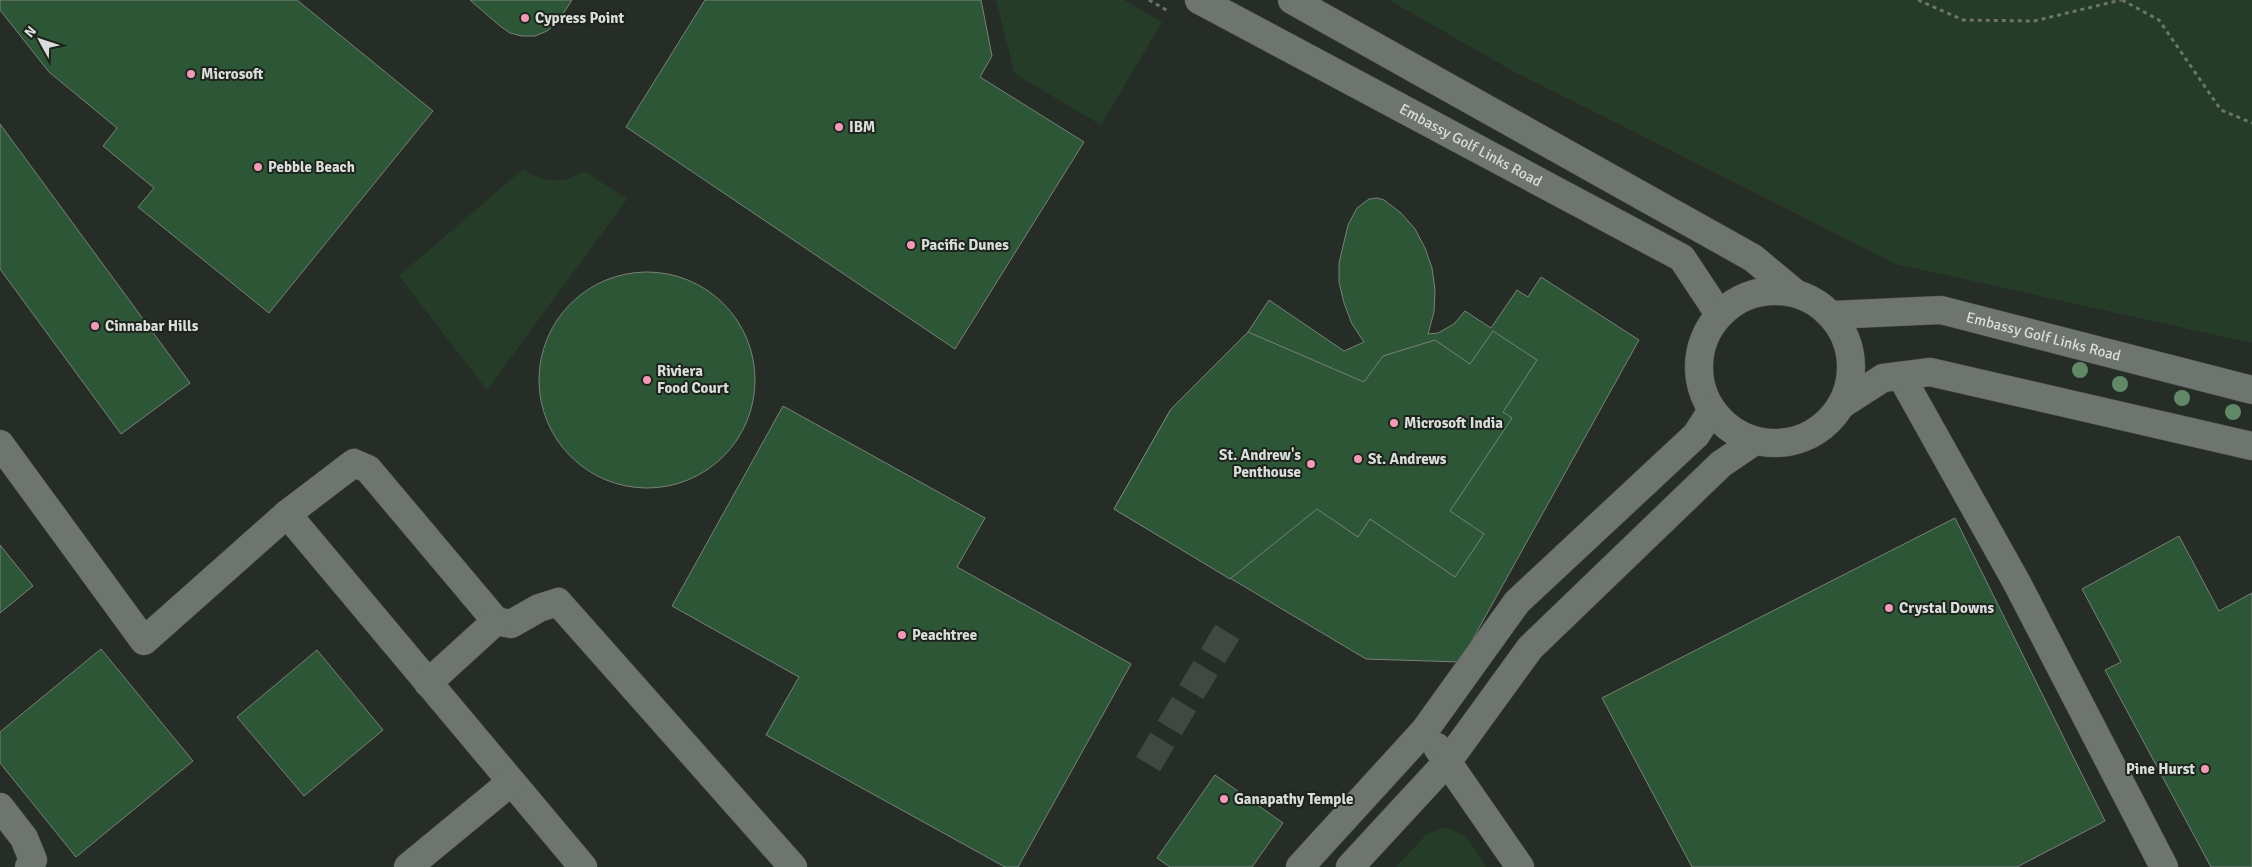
<svg xmlns="http://www.w3.org/2000/svg" width="2252" height="867" viewBox="0 0 2252 867" font-family="Signika,sans-serif">
<style>
.green{fill:#253c29}
.building{fill:#2c5635;stroke:#79817a}
.lines{fill:none;stroke-linecap:round;stroke-linejoin:round}
.minor-tunnel{stroke:#414842;stroke-width:28;stroke-dasharray:28 14;stroke-linecap:butt}
.minor-casing{stroke:#444945;stroke-width:29}
.path{stroke:#6d736e;stroke-width:3;stroke-dasharray:4 4;stroke-linecap:butt}
.minor{stroke:#6e756e;stroke-width:28}
.tree{fill:#618968}
.poi-dot{fill:#f09ab7;stroke:#1d231d;stroke-width:2}
.labels{text-anchor:middle;dominant-baseline:central;stroke-width:4;stroke-linejoin:round;paint-order:stroke}
.poi-label{font-size:15px;font-weight:bold;fill:#dadeda;stroke:#1d231d;text-anchor:start}
.street-label{font-size:15px;fill:#dadeda;stroke:#1d231d}
</style>
<rect width="100%" height="100%" fill="#262d27"/>
<g class="green">
<polygon points="996,0 1124,0 1162,22 1101,125 1015,74"/>
<polygon points="1389,0 2252,0 2252,343 1896,264 1511,70"/>
<path d="M 523,169 C 544,184 562,184 584,171 L 627,199 L 487,390 L 399,276 Z"/>
<path d="M 1443,828 C 1466,829 1475,850 1486,867 L 1396,867 L 1427,834 Z"/>
</g>
<g class="building">
<polygon points="0,0 297,0 433,111 269,313 138,207 154,188 103,146 117,128 49,72 0,10"/>
<polygon points="470,0 572,0 557,23 547,31 535,36 522,36 510,33 500,26"/>
<polygon points="705,0 981,0 992,56 980,77 1084,142 955,349 626,127"/>
<polygon points="0,124 190,383 121,434 0,269"/>
<polygon points="1377,198 1384,200 1401,213 1415,229 1425,248 1432,268 1435,290 1434,312 1428,334 1438,333 1454,324 1465,311 1491,328 1517,290 1528,297 1541,277 1639,340 1460,662 1366,659 1114,509 1171,409 1248,332 1269,300 1344,351 1364,342 1352,324 1344,303 1339,282 1339,263 1348,225 1357,208 1369,199"/>
<circle cx="647" cy="380" r="108"/>
<polygon points="1493,331 1537,360 1503,412 1512,418 1450,511 1484,534 1455,577 1370,519 1358,537 1317,509 1230,579 1114,509 1171,409 1248,332 1364,382 1383,356 1435,340 1470,364"/>
<polygon points="783,406 985,518 957,567 1131,664 1018,867 1005,867 766,735 799,677 672,606"/>
<polygon points="1955,518 2105,821 2017,867 1692,867 1602,698"/>
<polygon points="2179,536 2219,611 2252,593 2252,867 2211,867 2105,670 2121,662 2082,589"/>
<polygon points="0,545 33,586 0,613"/>
<polygon points="101,649 193,761 76,857 0,763 0,732"/>
<polygon points="317,650 383,730 304,796 237,717"/>
<polygon points="1215,775 1283,823 1252,867 1170,867 1157,858"/>
</g>
<g class="lines">
<polyline class="minor-tunnel" points="1148,764 1228,631"/>
<defs>
<g id="minor">
<path id="s1" d="M 1199,0 L 1682,258 L 1719,314"/>
<polyline points="1292,0 1753,258 1795,293"/>
<circle cx="1775" cy="367" r="76"/>
<path id="s2" d="M 1832,315 L 1941,310 L 2252,390"/>
<polyline points="1901,376 2017,583 2164,867"/>
<polyline points="1841,405 1883,378 1930,372 2252,446"/>
<polyline points="0,444 144,641 287,514 354,463 368,469 496,621 511,624 539,608 558,602 793,867"/>
<polyline points="287,514 583,867"/>
<polyline points="428,683 496,621"/>
<polyline points="1437,747 1520,867"/>
<polyline points="0,807 24,838 33,860 29,867"/>
<polyline points="408,867 511,782"/>
<polyline points="1300,867 1425,730 1517,602 1696,435 1712,410"/>
<polyline points="1350,867 1448,761 1530,648 1721,464 1755,441"/>
</g>
</defs>
<use href="#minor" class="minor-casing"/>
<g class="path">
<polyline points="1149,0 1168,11"/>
<polyline points="1918,0 1963,20 2034,21 2121,0"/>
<polyline points="2122,0 2159,20 2221,110 2252,123"/>
</g>
<use href="#minor" class="minor"/>
</g>
<g class="tree">
<circle cx="2080" cy="370" r="8"/>
<circle cx="2120" cy="384" r="8"/>
<circle cx="2182" cy="398" r="8"/>
<circle cx="2233" cy="412" r="8"/>
</g>
<g class="poi-dot">
<circle cx="525" cy="18" r="5"/>
<circle cx="191" cy="74" r="5"/>
<circle cx="839" cy="127" r="5"/>
<circle cx="258" cy="167" r="5"/>
<circle cx="911" cy="245" r="5"/>
<circle cx="95" cy="326" r="5"/>
<circle cx="647" cy="380" r="5"/>
<circle cx="1394" cy="423" r="5"/>
<circle cx="1358" cy="459" r="5"/>
<circle cx="1311" cy="464" r="5"/>
<circle cx="1889" cy="608" r="5"/>
<circle cx="902" cy="635" r="5"/>
<circle cx="2205" cy="769" r="5"/>
<circle cx="1224" cy="799" r="5"/>
</g>
<g class="labels">
<g class="poi-label">
<text x="535" y="18">Cypress Point</text>
<text x="201" y="74">Microsoft</text>
<text x="849" y="127">IBM</text>
<text x="268" y="167">Pebble Beach</text>
<text x="921" y="245">Pacific Dunes</text>
<text x="105" y="326">Cinnabar Hills</text>
<text x="657" y="371">Riviera<tspan x="657" dy="17">Food Court</tspan></text>
<text x="1404" y="423">Microsoft India</text>
<text x="1301" y="455" text-anchor="end">St. Andrew's<tspan x="1301" dy="17">Penthouse</tspan></text>
<text x="1368" y="459">St. Andrews</text>
<text x="1899" y="608">Crystal Downs</text>
<text x="912" y="635">Peachtree</text>
<text x="2195" y="769" text-anchor="end">Pine Hurst</text>
<text x="1234" y="799">Ganapathy Temple</text>
</g>
<g class="street-label">
<text stroke="none"><textPath href="#s1" startOffset="308">Embassy Golf Links Road</textPath></text>
<text stroke="none"><textPath href="#s2" startOffset="215">Embassy Golf Links Road</textPath></text>
</g>
</g>
<g transform="translate(40 40) rotate(310)" stroke="#1d231d" stroke-width="4" paint-order="stroke">
<path d="M0-4L9 19L0 12L-9 19Z" fill="#dadeda"/>
<text y="-8" font-size="14" font-weight="bold" text-anchor="middle" fill="#dadeda">N</text>
</g>
</svg>
